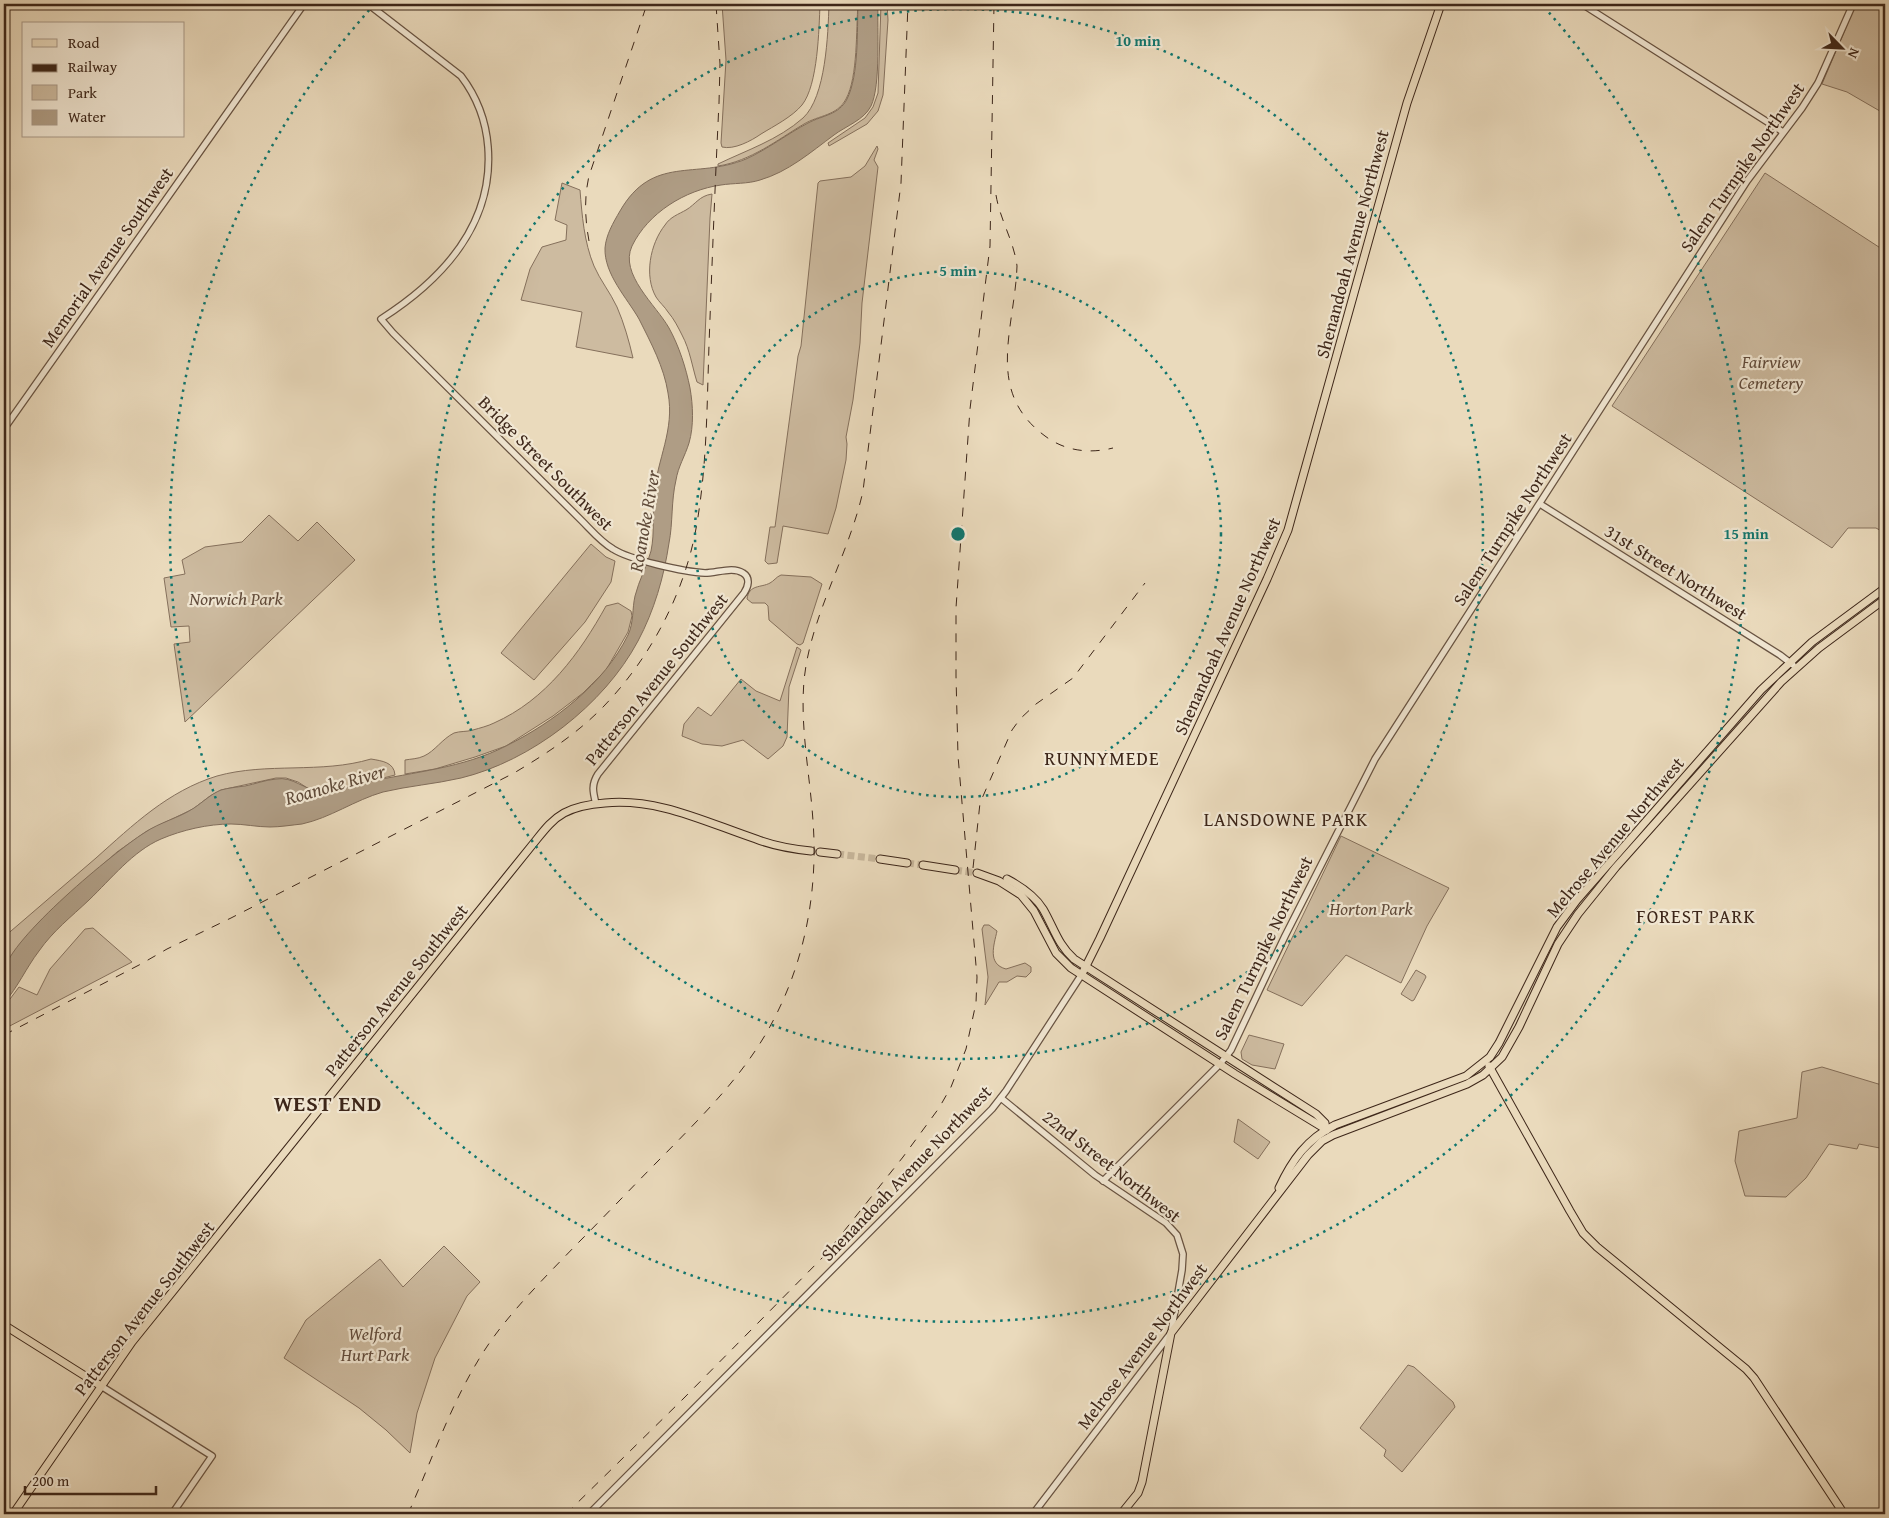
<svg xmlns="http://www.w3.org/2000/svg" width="1889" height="1518" viewBox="0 0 1889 1518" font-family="'Gentium Book Plus',serif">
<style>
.green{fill:#cdbba0;stroke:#85705c}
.water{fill:#af9d85;stroke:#816d5a}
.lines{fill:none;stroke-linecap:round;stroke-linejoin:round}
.major-tunnel{stroke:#c7b69b;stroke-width:7;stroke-dasharray:7 3.5;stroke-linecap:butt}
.minor-casing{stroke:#685342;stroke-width:8}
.major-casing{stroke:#3d2619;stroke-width:9}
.minor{stroke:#f1e7d3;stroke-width:5.5}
.major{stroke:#eadabc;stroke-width:7}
.rail{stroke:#3d2619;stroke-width:1;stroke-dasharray:9 9;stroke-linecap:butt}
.ring{fill:none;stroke:#0f766e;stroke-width:2.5;stroke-dasharray:2.5 5}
.labels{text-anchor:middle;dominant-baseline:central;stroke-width:4.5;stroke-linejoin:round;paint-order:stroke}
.street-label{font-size:18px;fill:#3d2619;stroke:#f1e7d3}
.park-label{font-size:18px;font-style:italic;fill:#614b3b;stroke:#f1e7d3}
.water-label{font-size:19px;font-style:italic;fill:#5f4a39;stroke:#f1e7d3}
.neighbourhood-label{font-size:19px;letter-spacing:1px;fill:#3d2619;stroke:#f1e7d3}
.district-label{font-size:22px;font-weight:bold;letter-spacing:1px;fill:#3d2619;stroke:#f1e7d3}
.centre{fill:#0f766e;stroke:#f1e7d3;stroke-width:2.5}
.ring-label{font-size:15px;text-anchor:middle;font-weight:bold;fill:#0f766e;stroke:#f1e7d3;stroke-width:4.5;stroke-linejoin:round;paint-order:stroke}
</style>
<rect width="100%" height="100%" fill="#eadabc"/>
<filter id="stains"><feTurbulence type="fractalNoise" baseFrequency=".004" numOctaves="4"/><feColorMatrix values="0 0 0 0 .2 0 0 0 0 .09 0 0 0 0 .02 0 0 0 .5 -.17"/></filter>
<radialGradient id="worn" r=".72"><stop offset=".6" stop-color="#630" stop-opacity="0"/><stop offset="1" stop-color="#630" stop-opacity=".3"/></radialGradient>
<g class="green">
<path d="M 722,4 L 820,4 C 819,29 818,85 802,105 C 792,117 774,126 761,134 C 751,141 734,150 722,147 L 721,143 L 726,60 Z"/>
<path d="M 829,4 L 858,4 C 856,29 858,77 846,99 C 837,116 819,115 804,124 C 777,140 751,161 718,166 L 718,164 C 747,150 778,140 803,118 C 826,97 828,34 829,4 Z"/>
<polygon points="881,4 887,4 888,20 883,95 878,111 867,124 829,146 828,143 865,118 873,107 878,93"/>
<polygon points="1856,4 1885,4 1885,114 1847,92 1822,84"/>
<polygon points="877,146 878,149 874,160 878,167 862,303 860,343 853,400 846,437 847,444 846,460 836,508 828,534 783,526 777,563 768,564 765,561 770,527 775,527 798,356 801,346 818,183 820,181 851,177 865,166"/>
<polygon points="1765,173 1885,251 1885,533 1876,528 1848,528 1832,548 1612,406"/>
<path d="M 562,183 L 580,190 C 582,215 584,242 594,266 C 600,280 610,292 617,307 C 624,323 629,341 633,358 L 576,347 L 582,312 L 521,300 L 530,269 L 542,247 L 566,240 L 567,225 L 555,220 Z"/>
<path d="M 712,194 L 710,218 L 703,385 L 697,382 C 692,366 690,350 682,335 C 678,327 674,319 668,312 C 665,307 659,302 656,297 C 644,276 650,244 665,225 C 670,217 679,214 686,210 C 696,204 699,196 712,194 Z"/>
<polygon points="269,515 298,541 317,522 355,560 185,722 174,644 190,642 189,626 171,627 164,578 185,574 182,560 205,547 242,542"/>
<polygon points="591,544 606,557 615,561 611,582 585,622 534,680 501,653"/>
<path d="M 781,575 L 811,577 L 822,584 L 803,643 L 800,645 L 797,644 L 769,620 L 768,606 L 765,603 L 752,603 L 747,599 C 749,584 761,588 770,583 C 774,581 776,577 781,575 Z"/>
<path d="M 618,603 L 631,611 L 632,616 L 628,632 L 606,670 L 583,693 L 553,716 L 506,746 L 475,757 L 435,769 L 405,774 L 405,760 C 410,759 418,759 424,756 C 435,751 442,739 454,733 C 460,731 466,732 473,730 C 480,728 488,726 494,723 C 546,700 580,653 606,606 Z"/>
<polygon points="797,647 801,650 789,687 787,737 783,746 768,759 743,740 722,746 702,744 682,736 684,724 698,707 711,716 741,679 756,691 780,701"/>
<path d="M 371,759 C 382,761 394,762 395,775 L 324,793 L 309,789 L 298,782 L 286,778 L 276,778 L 221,790 L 210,796 L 193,809 L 147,831 L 117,852 L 58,904 L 4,969 L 4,937 C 35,911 65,884 96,858 C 133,825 168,791 217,776 C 267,762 321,774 371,759 Z"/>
<polygon points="1341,836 1449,888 1427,926 1401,983 1346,955 1302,1006 1267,990"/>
<path d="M 984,925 L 989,925 L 997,931 C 994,945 987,964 1006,969 L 1025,963 L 1031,967 L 1031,972 L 1026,977 L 1017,976 L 1007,982 L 999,982 L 985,1005 L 988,977 L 982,929 Z"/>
<polygon points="93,928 132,962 4,1029 4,1007 19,987 37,995 50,969 85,929"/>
<polygon points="1416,970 1425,975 1426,977 1414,1000 1412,1001 1401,994"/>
<polygon points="1249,1035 1284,1044 1275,1069 1252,1065 1242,1059 1241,1052"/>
<polygon points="1822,1067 1885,1086 1885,1149 1859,1144 1857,1149 1829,1144 1806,1178 1786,1197 1745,1196 1735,1161 1739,1131 1797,1118 1802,1072"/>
<polygon points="1238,1119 1270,1142 1258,1159 1234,1142"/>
<polygon points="444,1246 480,1282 467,1296 435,1358 417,1413 410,1453 386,1430 359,1408 284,1358 306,1320 380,1259 403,1287"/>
<polygon points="1408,1365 1414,1367 1453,1402 1455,1407 1402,1472 1384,1456 1386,1450 1360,1428"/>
</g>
<path class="water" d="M 858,4 L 878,4 C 877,29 881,85 871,106 C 864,120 846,126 834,135 C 811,152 788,172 760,180 C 748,184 733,183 721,185 C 685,190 648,213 632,246 C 619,274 656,305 669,328 C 679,346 686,368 690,388 C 693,405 694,426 689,443 C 685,456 678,467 676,480 C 671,501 673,523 669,543 C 664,577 654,611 638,641 C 604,705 531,761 461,778 C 435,784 408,786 383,792 C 355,800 330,818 302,824 C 292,825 280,827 270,827 C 257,827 244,824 231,824 C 208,824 182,830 161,839 C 133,851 111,879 89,900 C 71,917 53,931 39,951 C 26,968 18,987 4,1003 C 4,993 2,981 4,971 C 10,938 114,852 144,833 C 160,822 179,818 194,808 C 203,802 211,794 221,790 C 228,788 237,787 245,786 C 255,784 265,780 276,779 C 293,776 304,790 321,792 C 335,793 353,785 367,782 C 414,772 463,768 506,746 C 554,722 604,684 628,635 C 634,622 632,609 635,596 C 639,580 647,566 651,551 C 655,532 652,514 654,495 C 657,459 675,430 668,393 C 664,367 651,343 639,319 C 627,298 604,274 605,248 C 606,235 613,223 620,211 C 653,154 695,180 746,159 C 768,149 787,134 808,123 C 823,115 839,115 847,99 C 859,75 857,30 858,4 Z"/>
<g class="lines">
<g class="major-tunnel">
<polyline points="837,854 880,859"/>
<polyline points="907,863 923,865"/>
<polyline points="955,870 977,873"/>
</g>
<defs>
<g id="minor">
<path d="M 368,4 L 461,76 C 477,97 486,121 488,147 C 494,224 442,280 381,319 L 393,333 L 582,521 C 591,530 601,542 613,549 C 630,560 685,572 705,573 C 717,573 733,566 743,573 C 751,578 748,587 744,593 L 598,774 C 591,785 593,792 596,804"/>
<polyline points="1582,4 1783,132"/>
<polyline points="4,429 304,4"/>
<polyline points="1540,504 1780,655 1793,665"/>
<polyline points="1001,1098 1095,1175 1166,1223 1177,1235 1183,1254 1182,1270 1171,1333 1033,1514"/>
<polyline points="1103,1181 1220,1064 1231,1050 1285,936 1375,759 1747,181 1802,108 1818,83 1853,4"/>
<polyline points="101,1386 212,1456 172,1514"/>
<polyline points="589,1514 992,1109 1006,1091 1082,974"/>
</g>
<g id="major">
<polyline points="820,852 837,854"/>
<polyline points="880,859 907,863"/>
<polyline points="923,865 955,870"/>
<polyline points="977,873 999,881 1021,895 1034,911 1056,953 1071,968 1235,1074 1327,1130"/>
<path d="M 1007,879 C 1020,886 1035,896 1043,909 C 1054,928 1058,945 1074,959 L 1316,1114 L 1325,1123 L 1326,1129"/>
<polyline points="1082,974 1100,938 1267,579 1288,530 1407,103 1441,4"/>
<polyline points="1489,1066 1570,1211 1583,1233 1597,1247 1746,1369 1754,1378 1844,1514"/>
<path d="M 1279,1188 C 1292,1160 1307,1139 1335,1125 L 1466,1076 L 1490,1057 L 1499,1043 L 1557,927 L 1577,900 L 1761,690 L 1812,642 L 1885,588"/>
<polyline points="4,1325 101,1386"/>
<path d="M 13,1514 L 132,1342 L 537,839 C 545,829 553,819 564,813 C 577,806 591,804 605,803 C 659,798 705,822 756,839 C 774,846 792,849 811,851"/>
<polyline points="1121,1514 1138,1493 1142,1482 1171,1333 1308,1155 1322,1141 1333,1135 1467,1084 1483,1075 1502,1057 1519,1027 1558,944 1578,914 1616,867 1781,682 1819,648 1885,599"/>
</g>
</defs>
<use href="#minor" class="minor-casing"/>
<use href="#major" class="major-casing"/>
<use href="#minor" class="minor"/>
<use href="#major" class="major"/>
<g class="rail">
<path d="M 996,195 C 1000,220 1014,241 1017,266 C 1015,328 984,391 1045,436 C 1065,451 1089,454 1113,448"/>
<path d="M 589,241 C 585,219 584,198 589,176 L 647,4"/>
<polyline points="973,868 980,803 1012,730 1020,719 1036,704 1073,678 1145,583"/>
<path d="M 4,1035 L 141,964 L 167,949 L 231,918 L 514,773 C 546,754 578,733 604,706 C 652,656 686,590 697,523 C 707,464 707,404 709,345 C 712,265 715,184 719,103 L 720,64 L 716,4"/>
<path d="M 408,1514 C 436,1451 458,1381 502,1326 C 525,1297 551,1271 577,1244 C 606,1215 634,1185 663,1156 C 706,1112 749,1070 776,1015 C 806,956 818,887 813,821 C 810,775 800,728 804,681 C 810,616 849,555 863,491 L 901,183 L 908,4"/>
<polyline points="566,1514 684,1398 825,1255 903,1157 939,1108 951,1087 966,1049 976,1003 977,977 958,756 956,676 956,608 970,409 990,246 994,4"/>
</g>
</g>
<g class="ring">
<circle cx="958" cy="534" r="263"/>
<circle cx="958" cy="534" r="525"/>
<path d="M1544 7A788 788 0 1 1 372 7"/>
</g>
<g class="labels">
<g class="street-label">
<text transform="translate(1742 167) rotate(-55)">Salem Turnpike Northwest</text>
<text transform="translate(1352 244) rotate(-75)">Shenandoah Avenue Northwest</text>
<text transform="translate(107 257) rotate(-55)">Memorial Avenue Southwest</text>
<text transform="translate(546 463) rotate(45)">Bridge Street Southwest</text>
<text transform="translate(1512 519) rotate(-57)">Salem Turnpike Northwest</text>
<text transform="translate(1676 572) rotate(32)">31st Street Northwest</text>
<text transform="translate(1227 626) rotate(-66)">Shenandoah Avenue Northwest</text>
<text transform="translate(656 679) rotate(-51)">Patterson Avenue Southwest</text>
<text transform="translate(1615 837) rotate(-50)">Melrose Avenue Northwest</text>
<text transform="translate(1263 948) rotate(-64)">Salem Turnpike Northwest</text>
<text transform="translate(396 990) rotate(-51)">Patterson Avenue Southwest</text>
<text transform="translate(1112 1166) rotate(38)">22nd Street Northwest</text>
<text transform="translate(906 1173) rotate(-46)">Shenandoah Avenue Northwest</text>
<text transform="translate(144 1308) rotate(-52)">Patterson Avenue Southwest</text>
<text transform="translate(1142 1346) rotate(-53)">Melrose Avenue Northwest</text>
</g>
<g class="park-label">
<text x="1771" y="361">Fairview<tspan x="1771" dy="21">Cemetery</tspan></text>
<text x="236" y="598">Norwich Park</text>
<text x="1371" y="908">Horton Park</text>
<text x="375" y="1333">Welford<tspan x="375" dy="21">Hurt Park</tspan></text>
</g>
<g class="water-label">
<text transform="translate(644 521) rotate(-80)">Roanoke River</text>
<text transform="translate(335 784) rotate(-16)">Roanoke River</text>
</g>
<g class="neighbourhood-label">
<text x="1102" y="758">RUNNYMEDE</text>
<text x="1286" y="819">LANSDOWNE PARK</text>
<text x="1696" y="916">FOREST PARK</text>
</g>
<g class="district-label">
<text x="328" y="1103">WEST END</text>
</g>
</g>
<circle cx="958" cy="534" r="8" class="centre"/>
<g class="ring-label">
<text x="1138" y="46">10 min</text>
<text x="958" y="276">5 min</text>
<text x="1746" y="539">15 min</text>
</g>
<rect width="1889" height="1518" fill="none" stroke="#eadabc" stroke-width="20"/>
<rect x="5" y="5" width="1879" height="1508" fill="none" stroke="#3d2619" stroke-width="2.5"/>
<rect x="10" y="10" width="1869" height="1498" fill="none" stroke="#3d2619"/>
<rect x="22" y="22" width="162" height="115" fill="#f1e7d3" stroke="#a99a89"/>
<rect x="32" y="39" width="25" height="8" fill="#eadabc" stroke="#a99a89"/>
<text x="68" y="48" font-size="15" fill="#3d2619">Road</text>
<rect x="32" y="64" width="25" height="8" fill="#3d2619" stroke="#a99a89"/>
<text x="68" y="72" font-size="15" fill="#3d2619">Railway</text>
<rect x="32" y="85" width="25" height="15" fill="#cdbba0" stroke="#a99a89"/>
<text x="68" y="98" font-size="15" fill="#3d2619">Park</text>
<rect x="32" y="110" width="25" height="15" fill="#af9d85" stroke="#a99a89"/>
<text x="68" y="122" font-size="15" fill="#3d2619">Water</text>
<g transform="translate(1842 48) rotate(114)" stroke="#f1e7d3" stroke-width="4" paint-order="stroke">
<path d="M0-4L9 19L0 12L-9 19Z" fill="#3d2619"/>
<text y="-8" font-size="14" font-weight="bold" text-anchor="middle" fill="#3d2619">N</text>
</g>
<path d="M25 1486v8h131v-8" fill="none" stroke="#3d2619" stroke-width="2.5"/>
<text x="32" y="1486" font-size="15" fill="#3d2619" stroke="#f1e7d3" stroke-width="4" paint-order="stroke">200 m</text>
<rect width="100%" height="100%" filter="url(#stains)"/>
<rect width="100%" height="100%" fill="url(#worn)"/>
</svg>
